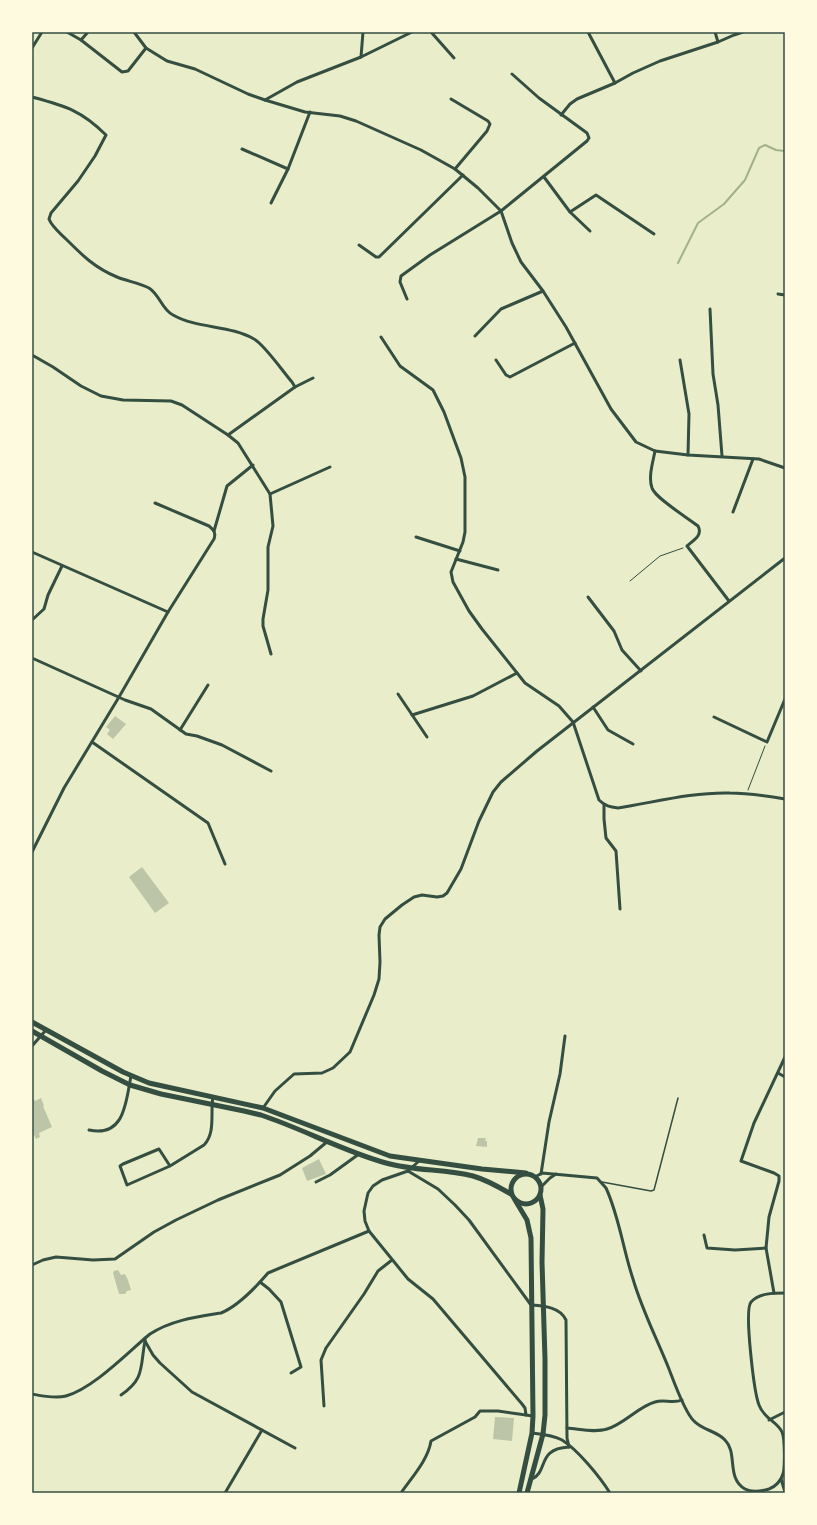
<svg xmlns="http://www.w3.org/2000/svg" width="817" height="1525" viewBox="0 0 817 1525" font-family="'Golos Text',sans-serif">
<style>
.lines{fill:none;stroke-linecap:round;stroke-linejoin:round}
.stream{stroke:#a3b18a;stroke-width:2}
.building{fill:#bcc5a7}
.path{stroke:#344e41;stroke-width:1}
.service{stroke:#344e41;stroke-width:1.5}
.minor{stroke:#344e41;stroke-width:3}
.primary{stroke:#344e41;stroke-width:5}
.neatline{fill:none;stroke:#344e41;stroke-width:1.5}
</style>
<rect width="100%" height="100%" fill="#e9edc9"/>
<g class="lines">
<polyline class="stream" points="678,263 698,223 724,204 745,180 759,148 765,145 776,150 784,151 785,150"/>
</g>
<g class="building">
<polygon points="115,716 126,724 113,739 107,734 110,730 106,727"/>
<polygon points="142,867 169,903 155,913 129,877"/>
<polygon points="41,1098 44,1106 43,1106 52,1127 39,1133 40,1137 36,1139 34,1135 32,1136 32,1100 34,1099 35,1101"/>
<polygon points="478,1138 486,1138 485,1141 487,1141 487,1147 476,1146"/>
<polygon points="319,1159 326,1174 307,1181 302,1168"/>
<polygon points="118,1270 121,1275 125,1274 128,1280 131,1290 127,1291 125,1294 119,1294 113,1273 114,1271"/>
<polygon points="495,1417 514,1418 512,1441 493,1439"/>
</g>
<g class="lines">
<g class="path">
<polyline points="630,581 660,556 683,548"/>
<polyline points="748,790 765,746"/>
</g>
<polyline class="service" points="602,1182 651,1191 654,1190 678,1098"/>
<g class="minor">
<polyline points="67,32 81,40 88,32"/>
<polyline points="134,32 146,48 167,61 195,69 248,94 265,100 305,112 340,116 356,121 421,150 455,169 478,188 501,211 512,243 521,262 543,291 566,327 611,409 636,442 655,451 688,455 759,459 785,468"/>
<polyline points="431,32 454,58"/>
<polyline points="588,32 615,83"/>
<polyline points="715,32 718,42"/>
<polyline points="81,40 122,72 128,71 146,48"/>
<polyline points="32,48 42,32"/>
<polyline points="361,57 363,32"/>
<path d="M 32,97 C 65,106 81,110 106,135 L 95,156 L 78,181 L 51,213 L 49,219 C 52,227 60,233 66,239 C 83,256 95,268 117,277 C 127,281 139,283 149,288 C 160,295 162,310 173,315 C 198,329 230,325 254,339 C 264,344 284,373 292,382 L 295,387"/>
<polyline points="451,99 488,121 490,124 487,131 455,169"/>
<polyline points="265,100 297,82 361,57 412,32"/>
<polyline points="561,115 570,104 577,99 615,83 633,73 660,61 718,42 734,35 743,32"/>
<polyline points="242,149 288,169"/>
<polyline points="544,177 570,212 596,195 654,234"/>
<polyline points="271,203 288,169 310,112"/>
<polyline points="570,212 590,231"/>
<polyline points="359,245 376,257 379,257 463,175"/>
<polyline points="778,294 785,295"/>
<polyline points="407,299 400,282 401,276 430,255 501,211 587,141 589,138 587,133 539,98 512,74"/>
<polyline points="710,309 713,374 718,405 722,456"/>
<polyline points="475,336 501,309 543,291"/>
<path d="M 381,337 L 400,366 L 433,390 L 444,412 L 461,458 L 465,477 L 465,532 L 463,542 L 451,572 L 453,582 L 469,611 L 482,629 L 525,683 L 559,706 L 573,722 L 599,800 C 605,806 610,807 618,808 C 656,802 692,792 730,793 C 749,793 767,796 785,799"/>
<polyline points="32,355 53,367 81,386 101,396 123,400 171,401 182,405 228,435 238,443 270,494 273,526 268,547 268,590 263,619 263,626 271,654"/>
<polyline points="496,360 506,375 510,377 575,343"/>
<polyline points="680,360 689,414 688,455"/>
<polyline points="228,435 295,387 313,378"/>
<path d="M 655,451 C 653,462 648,477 652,488 C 655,498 688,518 698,526 C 703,535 694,540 687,546 L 729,601"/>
<polyline points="270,494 330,467"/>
<polyline points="733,512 753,459"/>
<polyline points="214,531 227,486 253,465"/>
<polyline points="416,537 460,551"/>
<polyline points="32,552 168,612"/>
<polyline points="456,559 498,570"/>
<polyline points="588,597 614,631 622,650 641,671"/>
<polyline points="32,620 44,609 48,595 62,566"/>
<polyline points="32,658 125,700 151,709 186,734 197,736 222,745 271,771"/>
<polyline points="398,694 427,737"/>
<polyline points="593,707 608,730 633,744"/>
<polyline points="412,715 473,696 517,673"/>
<polyline points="714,717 767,742 785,699"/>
<polyline points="180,730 208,685"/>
<polyline points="92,742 208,823 225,864"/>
<polyline points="604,805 604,819 606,838 616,851 620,909"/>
<path d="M 32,852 L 64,788 L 119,697 L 168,612 L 214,539 C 216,533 214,530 209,526 L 155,503"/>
<polyline points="32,1046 46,1030"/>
<polyline points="778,1073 785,1077"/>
<polyline points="263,1108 275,1091 294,1074 322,1073 333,1068 350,1052 374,995 379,979 380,962 379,935 380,927 385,919 402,905 414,897 422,895 437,897 443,896 447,893 461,869 479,821 493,792 501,782 537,751 785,558"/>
<path d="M 89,1130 C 125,1138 126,1101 131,1076"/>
<polyline points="419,1161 408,1171 382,1180 373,1186 368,1193 364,1211 365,1221 369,1231 408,1279 433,1299 522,1404 525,1408 526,1415"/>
<path d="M 170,1166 L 159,1149 L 123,1164 L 120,1166 L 127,1185 L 170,1166 L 204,1145 C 216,1133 210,1112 213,1097"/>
<path d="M 408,1171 L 438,1189 L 455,1205 L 469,1220 L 531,1305 C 544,1306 560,1307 566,1320 L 567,1438 L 569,1447"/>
<polyline points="541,1174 549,1122 560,1074 565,1036"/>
<path d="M 535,1177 L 542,1173 L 597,1178 L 606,1188 C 619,1216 623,1249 633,1279 C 642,1310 657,1339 669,1369 C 674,1382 685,1413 694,1421 C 702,1430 717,1431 725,1440 C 738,1453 726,1478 745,1489 C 752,1493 762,1491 769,1489 C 775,1487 781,1481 783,1474 C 785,1467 785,1439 782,1432 C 777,1421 764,1419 759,1405 C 754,1392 744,1310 751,1302 C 759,1293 774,1293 785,1293"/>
<polyline points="316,1182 330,1175 359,1154"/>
<polyline points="541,1187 550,1178 556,1174"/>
<polyline points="704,1235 707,1248 735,1250 766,1248"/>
<polyline points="32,1265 43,1260 56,1257 93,1260 115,1259 154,1232 176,1220 218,1200 280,1175 310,1156 328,1141"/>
<polyline points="260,1282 269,1289 281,1302 301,1367 291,1373"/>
<polyline points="774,1293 766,1248 769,1217 779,1181 779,1176 774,1173 741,1161 754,1123 785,1057"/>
<polyline points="145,1338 145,1341 153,1355 160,1363 192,1392 295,1448"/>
<path d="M 32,1394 C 42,1396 55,1399 66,1396 C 94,1388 128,1352 150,1334 C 172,1320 196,1317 221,1313 C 238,1306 256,1287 268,1273 L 369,1231"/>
<path d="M 121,1395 C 145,1379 140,1367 145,1341"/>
<polyline points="324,1406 321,1360 326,1348 364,1294 378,1271 392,1260"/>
<polyline points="769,1420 785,1412"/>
<path d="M 567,1428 C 580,1429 595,1433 607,1429 C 623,1425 639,1406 655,1402 C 664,1399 673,1404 682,1400"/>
<path d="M 532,1433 C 541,1434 553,1435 562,1440 C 578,1450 600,1477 610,1493"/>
<path d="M 532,1479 C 549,1471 536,1449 569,1447"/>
<polyline points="781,1479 785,1492"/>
<polyline points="225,1493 262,1430"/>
<path d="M 401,1493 C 412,1477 428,1460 431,1441 L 475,1417 L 480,1411 L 498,1411 L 533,1416"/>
</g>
<g class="primary">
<polyline points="32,1022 123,1072 149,1083 263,1108 390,1156 482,1169 526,1173"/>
<path d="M 32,1031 L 102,1071 L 130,1085 L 161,1094 L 244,1111 L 261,1115 C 303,1129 343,1151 386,1163 C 414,1171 444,1169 473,1176 C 487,1180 499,1187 511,1194"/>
<circle cx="526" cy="1189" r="15"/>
<polyline points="515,1200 527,1220 531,1238 533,1416 532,1433 519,1493"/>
<polyline points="527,1493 543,1434 545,1415 545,1359 542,1262 543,1209 540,1195"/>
</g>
</g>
<rect width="817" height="1525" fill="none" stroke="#fefae0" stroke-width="66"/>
<rect x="33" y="33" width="751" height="1459" class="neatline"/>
</svg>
